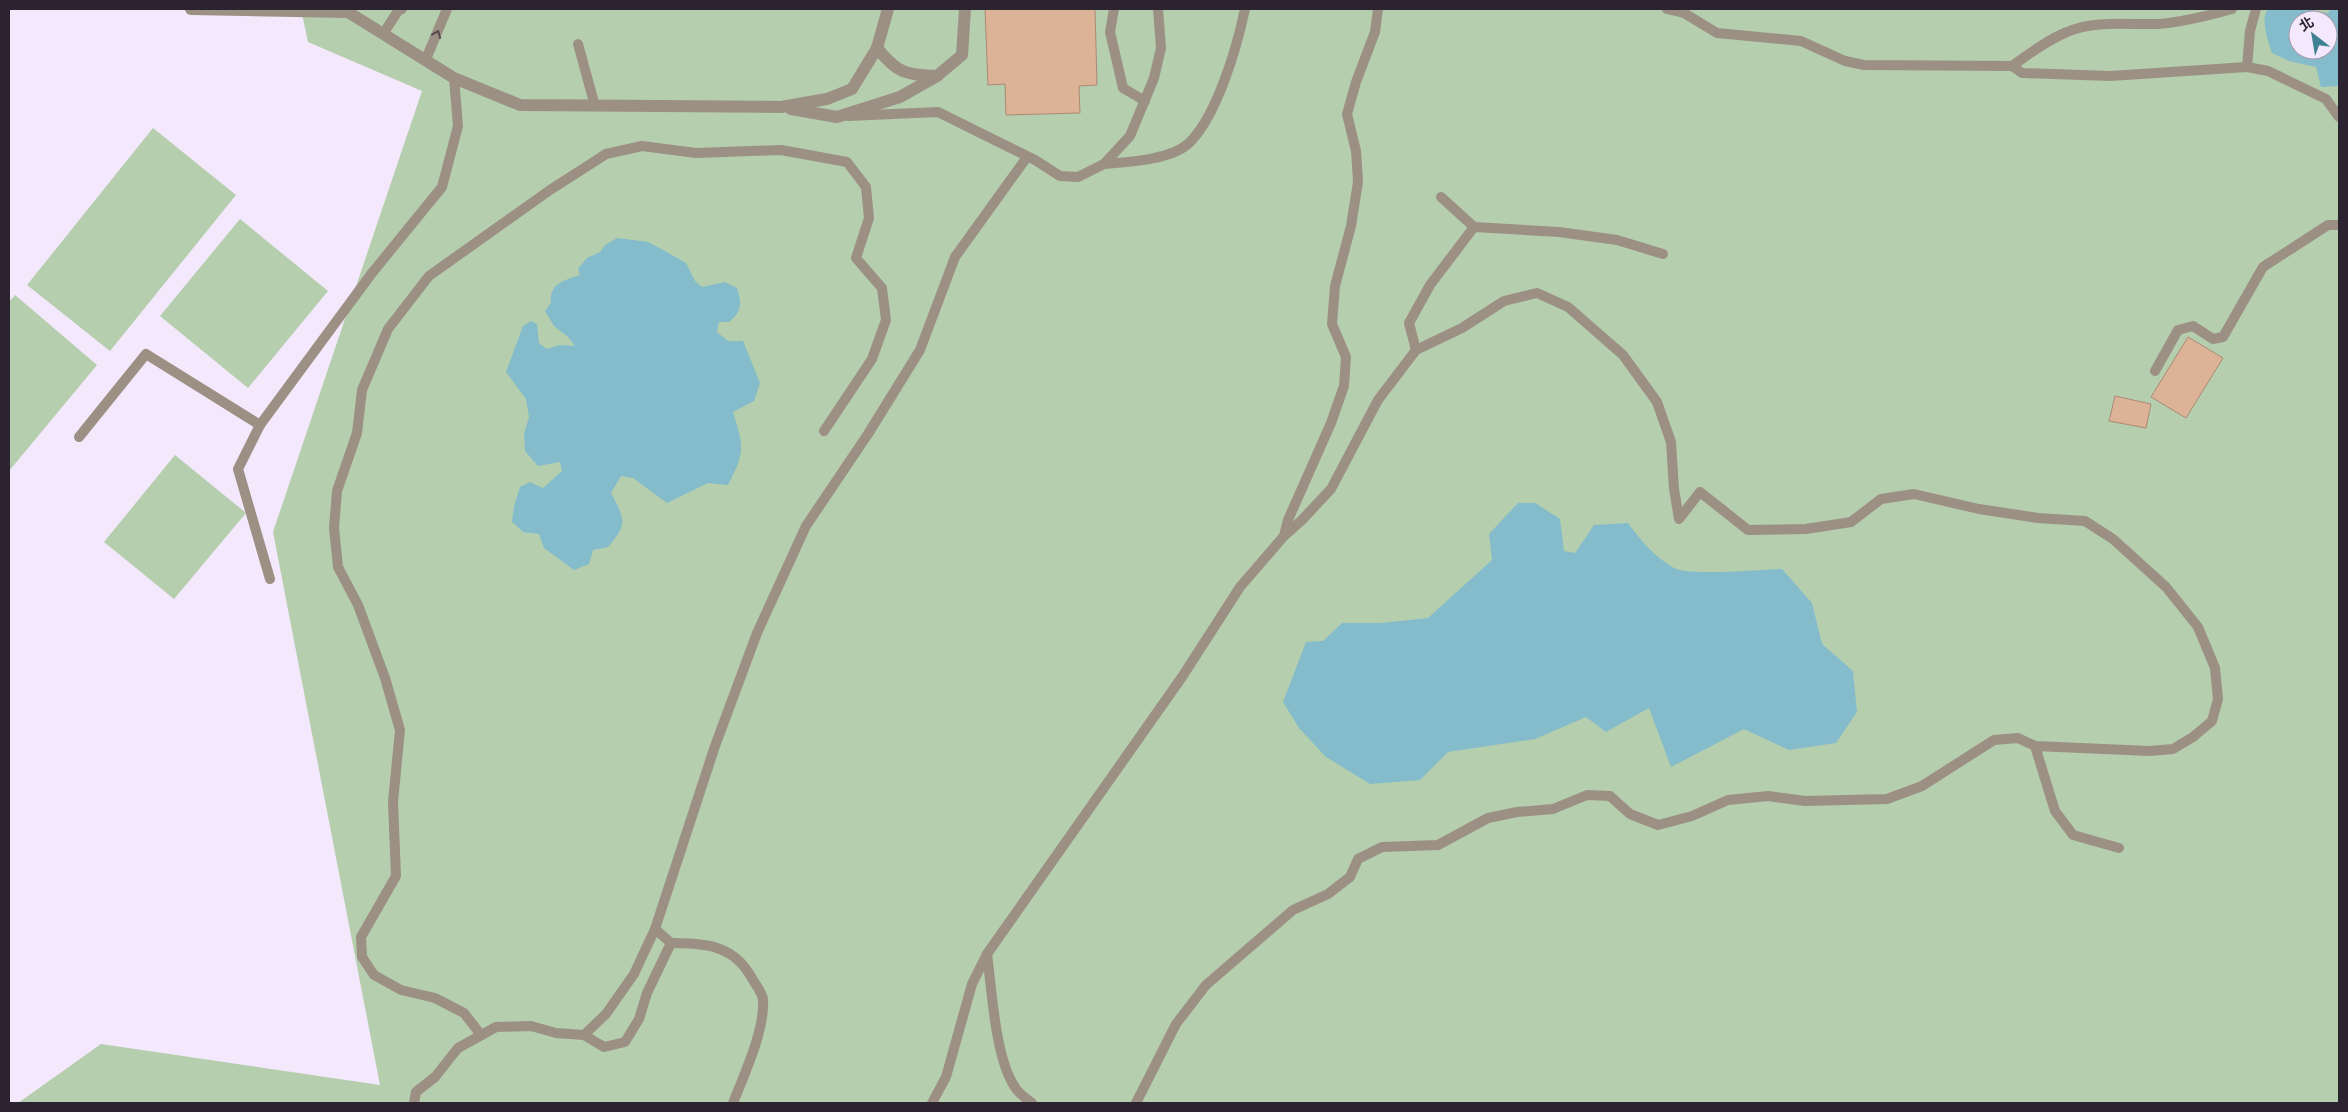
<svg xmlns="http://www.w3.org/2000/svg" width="2348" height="1112" viewBox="0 0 2348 1112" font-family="Manrope,'Noto Sans TC',sans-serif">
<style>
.green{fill:#b5cead;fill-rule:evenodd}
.water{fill:#84bccb;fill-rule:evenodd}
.building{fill:#ddb398;stroke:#aa8a75}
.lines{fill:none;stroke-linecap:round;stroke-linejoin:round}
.service{stroke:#9c9085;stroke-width:10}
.minor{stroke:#9c9085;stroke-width:12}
.oneway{stroke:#53494e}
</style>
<rect width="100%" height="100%" fill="#f4e8fc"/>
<g class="green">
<path d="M 301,9 L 2339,9 L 2339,1103 L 18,1103 L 101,1044 L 380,1085 L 273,532 L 422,91 L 308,42 ZM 2298,20 L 2328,20 L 2328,50 L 2298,50 Z"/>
<polygon points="153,128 236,195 110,351 27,285"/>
<polygon points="240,219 328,291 248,388 160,316"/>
<polygon points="15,295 97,365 9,471 9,302"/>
<polygon points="175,455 246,513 174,599 104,542"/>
</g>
<g class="water">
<path d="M 2268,9 L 2305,9 L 2328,13 L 2331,9 L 2339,9 L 2339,86 L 2321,87 L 2316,67 L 2289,61 L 2272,53 C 2268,41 2260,19 2268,9 ZM 2298,20 L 2328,20 L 2328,50 L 2298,50 Z"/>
<path d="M 617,238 L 648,242 L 665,251 L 686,263 L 695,281 L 702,287 L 725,282 L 737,288 C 742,304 742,311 729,322 L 719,322 L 717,332 L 728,341 L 743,341 L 760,383 L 754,401 L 733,412 C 744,448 745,452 728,485 L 708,483 L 667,503 L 633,478 L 621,476 L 611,493 C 625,519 628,524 608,547 L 593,550 L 589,564 L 574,570 L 544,548 L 539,534 L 523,532 L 512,522 L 514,506 L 520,487 L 530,482 L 543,488 L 562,471 L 560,462 L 538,466 L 525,451 L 524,434 L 529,417 L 526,399 L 506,372 L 523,326 L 531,321 L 537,324 L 539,343 L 547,349 L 560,345 L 575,346 L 568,337 L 554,326 L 545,311 L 551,303 C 549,283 565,280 580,275 L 578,269 L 587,258 L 600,252 L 605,245 Z"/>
<path d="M 1518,503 L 1535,503 L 1560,519 L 1564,551 L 1575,553 L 1594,525 L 1628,523 C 1641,541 1655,557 1674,568 C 1688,576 1762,570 1782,569 L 1812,603 L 1822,644 L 1853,671 L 1857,712 L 1836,743 L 1789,750 L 1744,729 L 1671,767 L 1649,708 L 1606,732 L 1586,717 L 1535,739 L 1448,752 L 1420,780 L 1370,784 L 1326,757 L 1299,728 L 1283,702 L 1306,642 L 1323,641 L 1342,623 L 1382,623 L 1428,618 L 1492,560 L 1489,534 Z"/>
</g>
<g class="building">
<polygon points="985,9 1095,9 1097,85 1079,86 1080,113 1006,115 1005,84 988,85"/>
<polygon points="2188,337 2223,358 2186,418 2151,397"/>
<polygon points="2115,396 2151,404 2146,428 2109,421"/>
</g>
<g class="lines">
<g class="service">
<polyline points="1114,9 1110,32 1123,88 1145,101"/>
<polyline points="1667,9 1684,13 1717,33 1801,41 1845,61 1864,65 2012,66 2022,73 2110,76 2247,67"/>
<polyline points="2256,9 2250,31 2247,67 2268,71 2326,99 2339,117"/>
<polyline points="383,34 398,11 402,9"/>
<polyline points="578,44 595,106"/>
<polyline points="426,59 447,9"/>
<path d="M 2012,66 C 2029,54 2047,40 2067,32 C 2095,20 2128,25 2158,24 C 2184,22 2207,16 2232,9"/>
<polyline points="848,116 938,112 1035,160 1060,176 1078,177 1104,164 1130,136 1154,78 1161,48 1158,9"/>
<path d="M 1104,164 C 1128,162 1171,160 1189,143 C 1217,116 1237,47 1245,9"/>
<polyline points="1441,197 1474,227"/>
<polyline points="1416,350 1409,323 1430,285 1474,227 1559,232 1617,240 1663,254"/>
<polyline points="2155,371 2178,330 2193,326 2213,339 2223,337 2263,267 2328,225 2339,225"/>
<polyline points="79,437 146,354 260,425"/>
<polyline points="270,579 238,469 260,425 372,273 442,187 458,126 454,78"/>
<polyline points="2035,746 2055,811 2073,835 2119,848"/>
<path d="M 671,943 C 707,944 734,944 753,980 C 756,985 763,994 763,1000 C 765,1030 744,1075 733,1103"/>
<path d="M 987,954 C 992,990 995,1062 1017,1090 C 1021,1095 1027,1099 1032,1103"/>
<polyline points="481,1035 464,1013 435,998 401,990 374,975 362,957 361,937 396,876 393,802 400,730 385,678 358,605 338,567 334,528 337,491 357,433 362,390 388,329 429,276 550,190 606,154 642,146 696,153 781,150 847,162 866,187 869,218 856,258 882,288 886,320 872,359 824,431"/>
<polyline points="584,1035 604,1047 625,1042 639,1019 647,993 671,943 655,929"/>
<polyline points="414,1103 416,1092 435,1077 458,1048 496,1027 531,1026 556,1033 584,1035 606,1014 634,974 655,929 715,746 757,633 806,526 868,434 920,350 955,257 1027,157"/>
<polyline points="932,1103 946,1077 972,984 987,954 1182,677 1240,587 1284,536 1288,520 1331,423 1344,386 1346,357 1332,324 1335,286 1351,226 1358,182 1356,151 1347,114 1356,82 1375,32 1378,9"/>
<polyline points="1136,1103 1176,1024 1206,985 1293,910 1328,894 1350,877 1358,859 1382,847 1438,845 1488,818 1517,812 1553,809 1587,795 1610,796 1630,814 1658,825 1692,816 1728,800 1768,796 1805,801 1887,799 1922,786 1994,740 2018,738 2035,746 2150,751 2173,749 2193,737 2212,721 2218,699 2215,668 2198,627 2166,587 2113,539 2085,521 2038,518 1979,509 1914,494 1881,499 1851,522 1806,529 1748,530 1700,492 1679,519 1674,489 1671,442 1657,402 1623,355 1568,307 1537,293 1504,301 1462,328 1416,350 1378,400 1331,489 1302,520 1284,536"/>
</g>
<g class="minor">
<polyline points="191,9 348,12 454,78 520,105 781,107 827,99 852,89 877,48"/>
<path d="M 888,9 L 877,48 C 897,73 906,75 937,76"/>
<polyline points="791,109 837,117 900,97 937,76 962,55 965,9"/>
</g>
</g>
<defs><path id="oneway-chevron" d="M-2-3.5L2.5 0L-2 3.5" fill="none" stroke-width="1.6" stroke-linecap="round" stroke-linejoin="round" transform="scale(1.25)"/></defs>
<use class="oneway" href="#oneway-chevron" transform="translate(437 34) rotate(-67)"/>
<rect width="2348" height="1112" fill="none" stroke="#2b2330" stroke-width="20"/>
<g transform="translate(2313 35) rotate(329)"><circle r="24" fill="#f4e8fc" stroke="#a499aa"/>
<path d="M0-4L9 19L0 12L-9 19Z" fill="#3f8392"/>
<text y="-8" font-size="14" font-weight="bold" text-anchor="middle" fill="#2b2330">北</text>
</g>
</svg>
